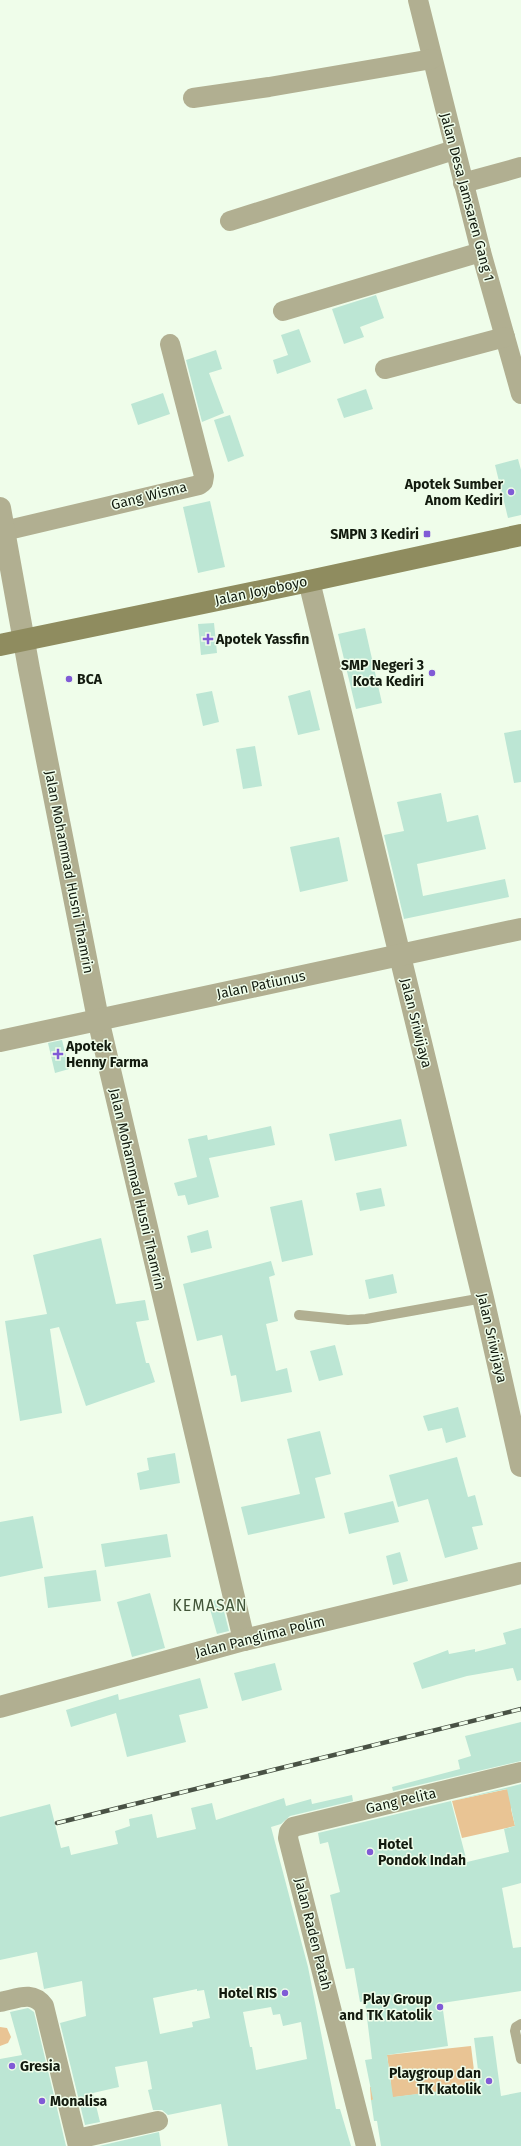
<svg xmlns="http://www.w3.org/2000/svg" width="521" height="2146" viewBox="0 0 521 2146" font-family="'Fira Sans',sans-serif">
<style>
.green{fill:#e9c494}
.building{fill:#bce6d4;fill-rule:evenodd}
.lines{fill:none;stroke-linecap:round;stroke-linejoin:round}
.service{stroke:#b1af91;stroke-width:10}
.minor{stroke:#b1af91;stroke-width:20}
.tertiary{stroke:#b1af91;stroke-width:22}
.secondary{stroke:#8f8c5f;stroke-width:22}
.rail-casing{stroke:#495245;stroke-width:4.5}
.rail{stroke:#effdea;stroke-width:3;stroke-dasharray:9;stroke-linecap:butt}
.poi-dot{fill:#805bd6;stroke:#effdea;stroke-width:1.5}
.labels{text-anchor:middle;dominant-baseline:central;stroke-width:3;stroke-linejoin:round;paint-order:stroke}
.street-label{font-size:14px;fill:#121a0e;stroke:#effdea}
.poi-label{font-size:14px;font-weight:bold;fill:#121a0e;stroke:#effdea;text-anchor:end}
.quarter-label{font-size:16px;letter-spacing:1px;fill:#425539;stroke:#effdea}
</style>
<rect width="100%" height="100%" fill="#effdea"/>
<g class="green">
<polygon points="512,1788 511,1809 515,1826 462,1838 452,1801"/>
<polygon points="0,2027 7,2028 11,2037 8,2043 0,2046"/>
<polygon points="471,2046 476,2087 371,2100 370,2087 391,2083 387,2055"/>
</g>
<g class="building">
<polygon points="376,295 384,318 360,327 364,337 344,344 332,309"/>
<polygon points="299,329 311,362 277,374 273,360 288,355 281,335"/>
<polygon points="216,350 222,369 209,373 224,413 202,422 186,360"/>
<polygon points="366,389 373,409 344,418 337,399"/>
<polygon points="163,393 170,414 138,425 131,404"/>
<polygon points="230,415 244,456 228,462 214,420"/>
<polygon points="518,459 521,470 521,515 508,518 495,465"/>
<polygon points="210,501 225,567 198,573 183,507"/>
<polygon points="214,623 217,653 201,655 198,624"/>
<polygon points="365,628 382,703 356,709 338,634"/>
<polygon points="310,690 320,730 298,735 288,696"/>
<polygon points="212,691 219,722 203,726 196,694"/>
<polygon points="521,730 521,782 514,783 504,733"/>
<polygon points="255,746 262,786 243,789 236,749"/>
<polygon points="441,793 447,822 478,815 486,849 417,864 423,896 505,879 509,897 404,919 384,835 404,831 397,802"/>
<polygon points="339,837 348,881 300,892 290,847"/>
<polygon points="62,1040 69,1069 55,1073 48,1043"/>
<polygon points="401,1119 407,1146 335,1161 329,1134"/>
<polygon points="271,1126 275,1145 209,1158 219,1197 188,1205 185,1195 178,1196 174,1183 197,1177 188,1139 207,1135 208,1140"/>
<polygon points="381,1188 385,1206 360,1211 356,1193"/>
<polygon points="302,1200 313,1255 282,1262 270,1207"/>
<polygon points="208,1230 212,1248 191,1253 187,1236"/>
<polygon points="101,1238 116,1304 145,1300 149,1320 136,1322 146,1363 149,1363 155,1382 86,1406 59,1327 50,1329 62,1413 20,1421 5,1321 47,1314 33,1255"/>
<polygon points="271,1261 275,1275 269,1277 278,1321 266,1324 276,1371 287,1368 292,1392 241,1402 236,1375 231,1376 222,1335 197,1341 183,1284"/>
<polygon points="393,1274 397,1293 369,1299 365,1280"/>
<polygon points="335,1345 343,1375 319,1381 310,1351"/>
<polygon points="458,1407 466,1437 446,1443 442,1428 428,1431 423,1416"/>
<polygon points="320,1431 331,1474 315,1478 325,1518 248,1535 241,1507 300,1494 287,1439"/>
<polygon points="175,1453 180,1483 140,1490 137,1473 149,1470 147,1458"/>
<polygon points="457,1457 468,1497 475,1495 483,1525 472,1527 478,1549 445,1558 428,1499 398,1507 389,1475"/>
<polygon points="393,1501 399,1522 349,1534 344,1513"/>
<polygon points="33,1516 43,1568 0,1577 0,1522"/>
<polygon points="167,1534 171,1557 105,1567 101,1544"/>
<polygon points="400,1552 408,1581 393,1585 386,1556"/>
<polygon points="96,1570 101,1601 48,1608 44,1577"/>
<polygon points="150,1593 165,1648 132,1657 117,1602"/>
<polygon points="221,1599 229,1631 217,1634 208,1602"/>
<polygon points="521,1628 521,1680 517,1681 513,1668 467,1676 422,1689 413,1663 448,1650 449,1654 475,1649 475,1652 506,1644 503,1633"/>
<polygon points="275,1663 282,1690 242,1701 234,1673"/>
<polygon points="200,1678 208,1708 179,1715 186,1742 127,1757 116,1713 71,1727 66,1710 118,1694 119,1700"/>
<polygon points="521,1722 521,1761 393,1791 392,1787 460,1769 458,1760 471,1756 465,1736"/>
<path d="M 521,1784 L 521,1883 L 502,1888 L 513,1948 L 521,1947 L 521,1991 L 442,2003 L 448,2046 L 387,2055 L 393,2097 L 480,2086 L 474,2038 L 493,2036 L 501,2096 L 521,2092 L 521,2146 L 381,2146 L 377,2121 L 374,2121 L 371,2100 L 373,2100 L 365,2060 L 372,2059 L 365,2001 L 360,2002 L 354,1968 L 346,1969 L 330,1895 L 340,1892 L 328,1842 L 320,1844 L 318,1833 ZM 507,1789 L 515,1826 L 504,1829 L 509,1852 L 467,1862 L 451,1801 Z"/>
<path d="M 352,1795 L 353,1801 L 290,1816 L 281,1824 L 271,1827 L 308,1967 L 336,2109 L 340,2109 L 351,2146 L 228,2146 L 221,2104 L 168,2115 L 162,2110 L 153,2110 L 148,2090 L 152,2089 L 147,2061 L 115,2067 L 119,2087 L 93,2093 L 100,2122 L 85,2125 L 60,2023 L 86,2016 L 82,1981 L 44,1989 L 37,1952 L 0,1960 L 0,1817 L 50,1804 L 61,1848 L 69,1846 L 71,1855 L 118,1844 L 115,1831 L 130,1826 L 129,1819 L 152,1814 L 157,1838 L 196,1829 L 191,1808 L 212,1803 L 216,1820 L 284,1798 L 286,1806 L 311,1799 L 312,1804 ZM 197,1989 L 197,1991 L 204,1990 L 210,2018 L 192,2022 L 193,2027 L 160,2034 L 153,1998 ZM 271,2007 L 273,2015 L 280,2014 L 283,2026 L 301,2022 L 307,2059 L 256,2070 L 252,2047 L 250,2047 L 243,2012 Z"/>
<polygon points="28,2008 34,2012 66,2146 0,2146 0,2059 22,2055 10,2012"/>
<polygon points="159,2132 161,2146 99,2146"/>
</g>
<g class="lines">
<g class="service">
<polyline points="299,1315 348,1320 366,1319 483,1298"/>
<polyline points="521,2024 516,2027 515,2031 521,2059"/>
</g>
<g class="minor">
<polyline points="418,0 481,252 521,394"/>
<polyline points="193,98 269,87 432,59"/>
<polyline points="463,183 521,167"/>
<polyline points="230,221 454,150"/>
<polyline points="283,311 481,252"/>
<polyline points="385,369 505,337"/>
<polyline points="4,531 199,485 203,482 204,476 170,344"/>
<path d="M 0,2002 C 17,1999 32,1990 44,2006 L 78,2146"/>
<polyline points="77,2139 158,2121"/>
<polyline points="366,2146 288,1838 289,1832 293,1827 521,1772"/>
</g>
<g class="tertiary">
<polyline points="0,508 29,669 98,1019 244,1640"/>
<polyline points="309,581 483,1298 521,1466"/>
<polyline points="0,1041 521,929"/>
<polyline points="0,1707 244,1640 521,1573"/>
</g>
<polyline class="secondary" points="0,645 309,581 521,535"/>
<defs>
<polyline id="rail" points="57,1823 521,1709"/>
</defs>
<use href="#rail" class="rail-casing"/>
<use href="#rail" class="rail"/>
</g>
<g class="poi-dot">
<circle cx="511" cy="492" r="4"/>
<rect x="423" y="530" width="8" height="8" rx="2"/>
<path d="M206 633h4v4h4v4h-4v4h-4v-4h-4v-4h4z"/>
<circle cx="432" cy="673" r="4"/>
<circle cx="69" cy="679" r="4"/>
<path d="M56 1048h4v4h4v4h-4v4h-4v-4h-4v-4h4z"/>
<circle cx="370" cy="1852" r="4"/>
<circle cx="285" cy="1993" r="4"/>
<circle cx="440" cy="2007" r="4"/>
<circle cx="12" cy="2066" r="4"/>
<circle cx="489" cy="2081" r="4"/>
<circle cx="42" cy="2101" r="4"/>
</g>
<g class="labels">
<g class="street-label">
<text transform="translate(467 197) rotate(75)">Jalan Desa Jamsaren Gang 1</text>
<text transform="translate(149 496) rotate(-14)">Gang Wisma</text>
<text transform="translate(261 591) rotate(-12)">Jalan Joyoboyo</text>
<text transform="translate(69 872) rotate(79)">Jalan Mohammad Husni Thamrin</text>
<text transform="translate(261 985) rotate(-12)">Jalan Patiunus</text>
<text transform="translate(416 1023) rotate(76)">Jalan Sriwijaya</text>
<text transform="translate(137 1189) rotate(77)">Jalan Mohammad Husni Thamrin</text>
<text transform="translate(492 1338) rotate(77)">Jalan Sriwijaya</text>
<text transform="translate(260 1637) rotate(-14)">Jalan Panglima Polim</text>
<text transform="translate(401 1801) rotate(-13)">Gang Pelita</text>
<text transform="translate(313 1934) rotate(76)">Jalan Raden Patah</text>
</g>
<g class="poi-label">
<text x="503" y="484">Apotek Sumber<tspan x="503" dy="16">Anom Kediri</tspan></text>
<text x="419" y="534">SMPN 3 Kediri</text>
<text x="216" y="639" text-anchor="start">Apotek Yassfin</text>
<text x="424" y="665">SMP Negeri 3<tspan x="424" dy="16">Kota Kediri</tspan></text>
<text x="77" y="679" text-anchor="start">BCA</text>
<text x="66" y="1046" text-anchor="start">Apotek<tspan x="66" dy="16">Henny Farma</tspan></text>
<text x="378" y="1844" text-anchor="start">Hotel<tspan x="378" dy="16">Pondok Indah</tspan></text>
<text x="277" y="1993">Hotel RIS</text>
<text x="432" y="1999">Play Group<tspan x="432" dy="16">and TK Katolik</tspan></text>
<text x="20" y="2066" text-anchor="start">Gresia</text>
<text x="481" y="2073">Playgroup dan<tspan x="481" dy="16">TK katolik</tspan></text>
<text x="50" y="2101" text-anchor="start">Monalisa</text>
</g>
<g class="quarter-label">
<text x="210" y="1605">KEMASAN</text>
</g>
</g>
</svg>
